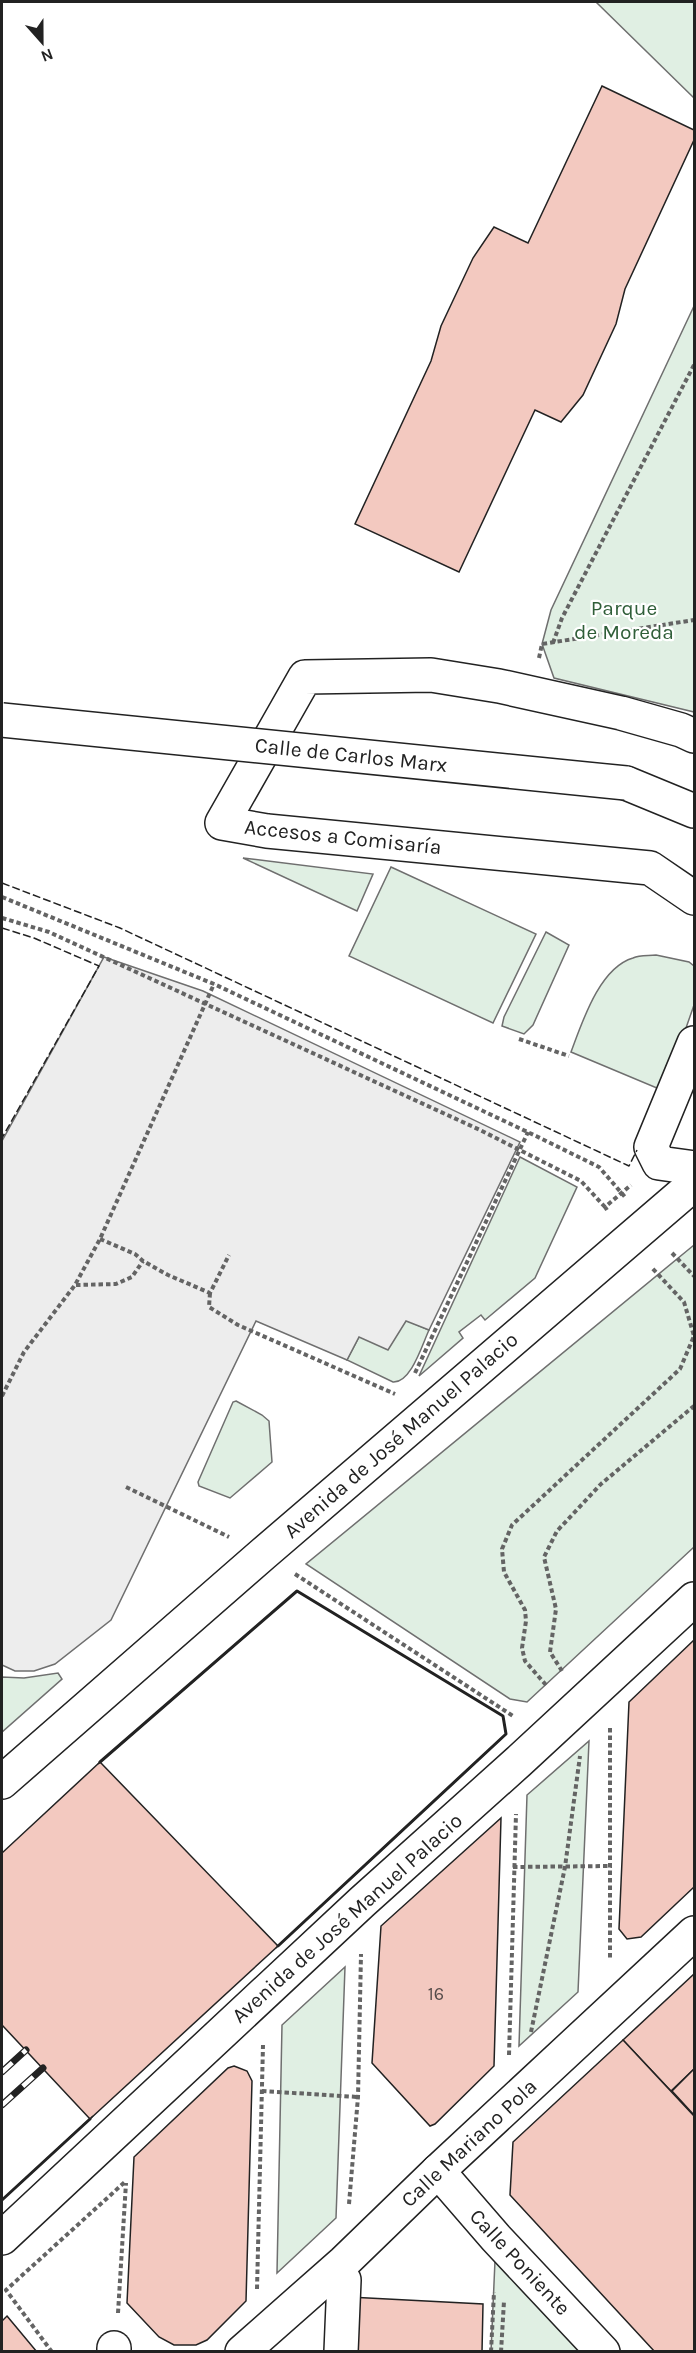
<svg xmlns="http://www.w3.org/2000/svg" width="696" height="2353" viewBox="0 0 696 2353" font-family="Karla,sans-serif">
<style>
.green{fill:#e0efe3;stroke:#6f6f6f;stroke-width:1.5}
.parking{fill:#ededed;stroke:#6f6f6f;stroke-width:1.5}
.building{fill:#f3c9c0;stroke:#222;stroke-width:1.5}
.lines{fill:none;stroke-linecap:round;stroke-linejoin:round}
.minor-casing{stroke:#222;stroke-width:36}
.major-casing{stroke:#222;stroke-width:36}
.path{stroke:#646464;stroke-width:4;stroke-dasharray:4.5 3;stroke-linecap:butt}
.minor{stroke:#fff;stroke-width:33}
.major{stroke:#fff;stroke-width:33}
.rail-casing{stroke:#222;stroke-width:7}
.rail{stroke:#fff;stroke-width:4.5;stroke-dasharray:14;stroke-linecap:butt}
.major-bridge-casing{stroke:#222;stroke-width:36;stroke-linecap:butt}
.major-bridge{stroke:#fff;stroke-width:33}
.fence{stroke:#222;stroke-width:1.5;stroke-dasharray:8 3;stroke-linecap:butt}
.wall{stroke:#222;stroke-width:3}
.labels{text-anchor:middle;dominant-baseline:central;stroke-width:4.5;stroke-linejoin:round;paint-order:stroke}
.number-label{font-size:18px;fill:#564c4a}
.park-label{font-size:21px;fill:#2f5e38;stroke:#fff}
.street-label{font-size:21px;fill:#222;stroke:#fff}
</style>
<rect width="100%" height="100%" fill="#fff"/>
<g class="green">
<polygon points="596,2 694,2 694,98"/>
<polygon points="694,306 694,712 554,678 542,644 551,610"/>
<polygon points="243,858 373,874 357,911"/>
<polygon points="391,867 536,934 493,1023 349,956"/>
<polygon points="546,932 569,945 533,1025 524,1034 502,1026 504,1017"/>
<path d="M 656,955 L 689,962 L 694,966 L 694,1005 L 664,1091 L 571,1052 C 582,1023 599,968 633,958 C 640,955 648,956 656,955 Z"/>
<polygon points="520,1157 577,1187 535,1278 485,1320 481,1315 459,1332 463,1338 419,1376"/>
<polygon points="694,1245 694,1547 527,1702 510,1699 306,1564"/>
<path d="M 406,1320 L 429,1330 C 422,1345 411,1383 393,1382 L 347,1360 L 359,1337 Z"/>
<polygon points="236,1401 262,1415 269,1421 272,1462 230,1498 199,1486 198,1482 233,1402"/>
<polygon points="58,1673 62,1679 2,1732 2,1677 24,1678"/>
<polygon points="589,1741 578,1992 519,2046 527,1795"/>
<polygon points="345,1967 336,2218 277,2273 282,2025"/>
<polygon points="496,2238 603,2351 491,2352"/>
</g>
<polygon class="parking" points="104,957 203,991 520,1142 429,1330 406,1321 388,1350 359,1337 347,1360 256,1321 111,1620 55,1664 34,1671 15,1671 2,1665 2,1141"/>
<g class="building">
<polygon points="602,86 694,130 694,140 625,289 616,324 583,395 561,422 535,410 459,572 355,524 431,361 441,326 473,258 494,227 528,243"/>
<polygon points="694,1640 694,1887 641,1937 627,1939 619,1929 629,1702"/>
<polygon points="100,1762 278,1946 90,2119 2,2025 2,1853"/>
<polygon points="501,1818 494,2066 435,2124 430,2126 372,2063 381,1926"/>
<polygon points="694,1974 694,2069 671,2091 623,2040"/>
<polygon points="623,2040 694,2116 694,2352 655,2352 510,2195 513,2142"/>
<polygon points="234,2066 247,2071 252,2081 246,2301 207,2340 196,2345 174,2345 159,2337 127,2303 134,2157 228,2068"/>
<polygon points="694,2069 694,2115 672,2091"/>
<polygon points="349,2297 483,2304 482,2352 348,2352"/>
<polygon points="7,2316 37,2352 2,2352 2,2321"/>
</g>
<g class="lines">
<defs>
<g id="minor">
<polyline points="694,736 681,730 621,713 499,686 431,675 305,677 222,823 267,831 650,868 694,898"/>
<polyline points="694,1043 651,1147 659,1163 694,1168"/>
<polyline points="438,2171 496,2238 603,2352"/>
<polyline points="114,2352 114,2348"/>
<polyline points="242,2352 344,2262 438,2171 694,1933"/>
<polyline points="341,2352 344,2280"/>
</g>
<g id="major">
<polyline points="626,783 694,811"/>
<polyline points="2,1782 263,1554 694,1184"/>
<polyline points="2,2238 362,1902 518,1762 694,1599"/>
</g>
</defs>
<use href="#minor" class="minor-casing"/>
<use href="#major" class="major-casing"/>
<g class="path">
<polyline points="553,643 562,618 694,365"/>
<polyline points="539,658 542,644 694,620"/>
<polyline points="2,897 214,984 536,1136 599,1167 625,1197"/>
<polyline points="2,918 49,932 480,1130 581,1181 605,1207"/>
<polyline points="519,1039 569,1056"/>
<polyline points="607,1210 605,1207 631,1185"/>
<polyline points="100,1239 135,1254 143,1261 168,1275 210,1293 229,1255"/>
<polyline points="672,1253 694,1276"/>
<polyline points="76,1285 116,1284 132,1277 143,1261"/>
<polyline points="210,1293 209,1307 238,1325 395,1394"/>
<polyline points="415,1373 528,1132"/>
<polyline points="2,1396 24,1352 75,1285 100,1239 214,984"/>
<polyline points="126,1487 229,1537"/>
<polyline points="295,1574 513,1716"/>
<polyline points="562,1671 550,1652 556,1609 544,1557 557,1531 601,1484 694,1406"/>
<polyline points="546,1685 525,1661 522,1648 526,1621 525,1610 504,1572 502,1549 512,1525 680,1369 694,1336 684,1302 652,1268"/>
<polyline points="610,1728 610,1960"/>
<polyline points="513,1867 612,1866"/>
<polyline points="531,2032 565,1867 580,1756"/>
<polyline points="509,2055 516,1814"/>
<polyline points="262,2091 358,2097"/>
<polyline points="349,2204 358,2097 361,1954"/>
<polyline points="257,2289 263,2045"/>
<polyline points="118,2313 126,2183"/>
<polyline points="52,2352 6,2290 126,2181"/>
<polyline points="491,2352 494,2292"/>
<polyline points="501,2352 504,2301"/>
</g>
<use href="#minor" class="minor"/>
<use href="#major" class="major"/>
<defs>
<g id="rail">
<polyline points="2,2072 26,2050"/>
<polyline points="2,2105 43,2068"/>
</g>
</defs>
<use href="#rail" class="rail-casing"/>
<use href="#rail" class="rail"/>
<defs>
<polyline id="major-bridge" points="2,720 626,783"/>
</defs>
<use href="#major-bridge" class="major-bridge-casing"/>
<use href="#major-bridge" class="major-bridge"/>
<g class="fence">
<polyline points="2,883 120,928 629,1166 637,1150"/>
<polyline points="2,928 34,938 99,966 2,1138"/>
<polyline points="98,1764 297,1591 503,1716 506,1734 276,1948"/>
<polyline points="2,2200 93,2116"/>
</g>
<g class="wall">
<polyline points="100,1762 297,1591 503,1716 506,1734 278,1946"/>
<polyline points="2,2200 90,2119"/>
</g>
</g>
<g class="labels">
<g class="number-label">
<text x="436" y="1994">16</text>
</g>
<g class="park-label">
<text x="624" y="608">Parque<tspan x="624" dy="24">de Moreda</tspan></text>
</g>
<g class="street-label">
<text transform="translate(351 755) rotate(6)">Calle de Carlos Marx</text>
<text transform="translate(343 837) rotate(6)">Accesos a Comisaría</text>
<text transform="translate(401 1435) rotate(-41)">Avenida de José Manuel Palacio</text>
<text transform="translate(347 1918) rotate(-42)">Avenida de José Manuel Palacio</text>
<text transform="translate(469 2143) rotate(-43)">Calle Mariano Pola</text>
<text transform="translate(520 2262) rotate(47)">Calle Poniente</text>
</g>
</g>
<rect width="696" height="2353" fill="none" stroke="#222222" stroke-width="6"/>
<g transform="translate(42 42) rotate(159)" stroke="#ffffff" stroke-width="4.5" paint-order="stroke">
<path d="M0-4.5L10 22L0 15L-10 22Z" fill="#222222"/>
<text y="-9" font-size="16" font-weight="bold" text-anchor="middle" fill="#222222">N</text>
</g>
</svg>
